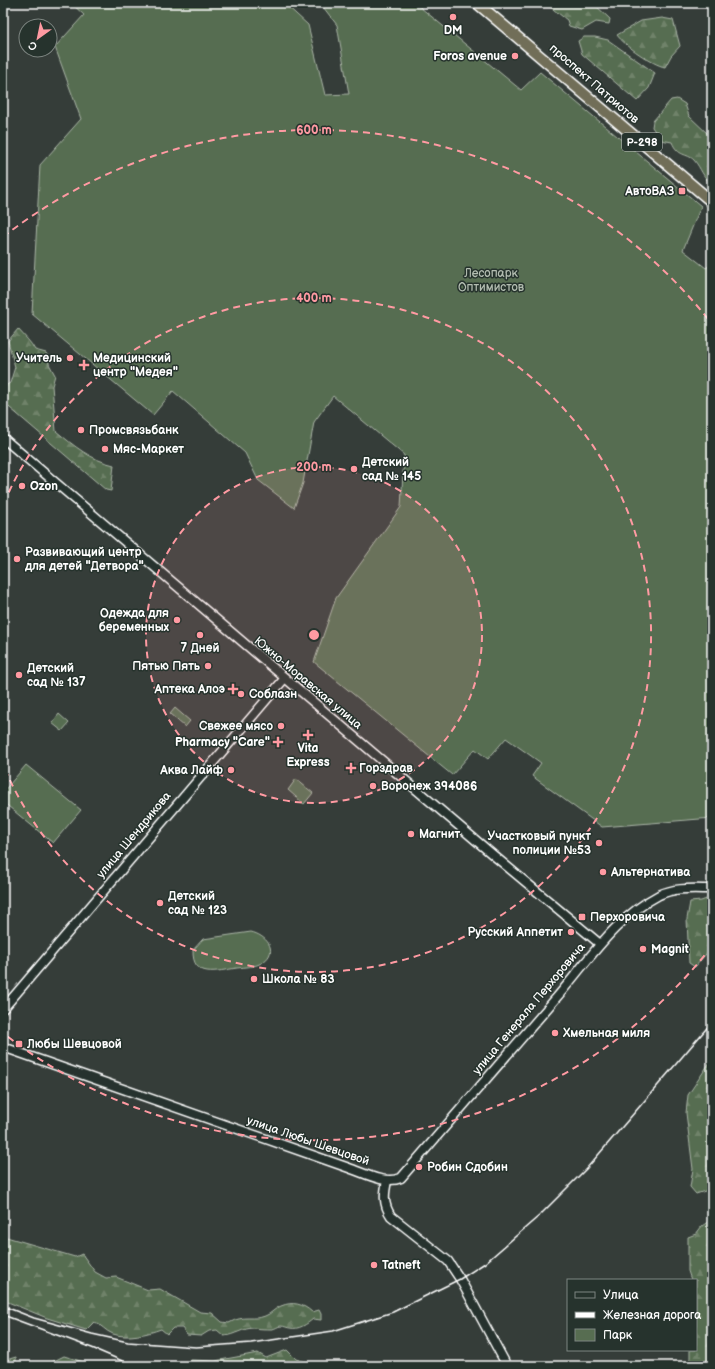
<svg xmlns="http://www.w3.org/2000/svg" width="715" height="1369" viewBox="0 0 715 1369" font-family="'Balsamiq Sans',sans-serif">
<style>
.forest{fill:url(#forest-firs);stroke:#abb6a8}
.green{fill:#576d51;stroke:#abb6a8}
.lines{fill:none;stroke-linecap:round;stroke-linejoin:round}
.secondary-casing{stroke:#fff;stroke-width:11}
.highway-casing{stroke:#fff;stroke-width:13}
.secondary{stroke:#26332d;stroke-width:8}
.highway{stroke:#716e59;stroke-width:10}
.rail{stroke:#fff;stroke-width:1.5}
.ring{fill:none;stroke:#ff9aa2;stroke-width:2;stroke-dasharray:7 5}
.poi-dot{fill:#ff9aa2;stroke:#26332d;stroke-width:1.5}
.labels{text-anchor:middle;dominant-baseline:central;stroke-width:3;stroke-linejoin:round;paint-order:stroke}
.shield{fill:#26332d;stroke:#bec2c0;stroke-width:1}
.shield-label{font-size:11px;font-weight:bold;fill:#fff}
.poi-label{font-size:12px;font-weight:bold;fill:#fff;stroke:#26332d;text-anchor:start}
.street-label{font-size:12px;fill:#fff;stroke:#26332d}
.park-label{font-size:12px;fill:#b3bdb1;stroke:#26332d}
.centre{fill:#ff9aa2;stroke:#26332d;stroke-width:2}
.ring-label{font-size:12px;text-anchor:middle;font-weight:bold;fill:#ff9aa2;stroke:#26332d;stroke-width:3;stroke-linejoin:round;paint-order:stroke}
</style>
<defs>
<pattern id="forest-firs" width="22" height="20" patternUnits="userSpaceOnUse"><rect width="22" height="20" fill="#576d51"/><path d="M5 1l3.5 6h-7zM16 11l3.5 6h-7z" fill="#70836b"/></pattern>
</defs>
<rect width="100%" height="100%" fill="#353d39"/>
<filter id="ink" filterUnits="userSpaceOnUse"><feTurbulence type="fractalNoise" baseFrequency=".025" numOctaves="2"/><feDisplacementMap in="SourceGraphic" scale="8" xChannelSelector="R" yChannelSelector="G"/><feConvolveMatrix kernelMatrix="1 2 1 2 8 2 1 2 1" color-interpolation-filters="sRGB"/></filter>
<g filter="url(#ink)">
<g class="forest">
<polygon points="545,3 593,3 610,19 609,24 596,22 582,30 569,26 567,20"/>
<path d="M 662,18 L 673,20 L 680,46 L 671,56 L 665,67 C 653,65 624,45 617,35 L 641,21 Z"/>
<polygon points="584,37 595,37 608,40 655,73 649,88 637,101 582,54 578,41"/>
<path d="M 677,99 L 685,104 L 689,116 L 709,135 L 712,150 L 712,184 C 703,178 701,168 694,160 C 687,153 678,157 672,142 L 661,140 L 652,127 L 653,121 L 671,100 Z"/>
<path d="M 18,329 C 24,336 31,342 35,350 L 46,353 L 49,358 L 49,364 L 55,375 L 52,386 L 56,431 C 74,446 91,460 114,465 L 111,491 L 106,490 L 3,402 L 5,386 L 10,383 L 15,367 L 8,341 Z"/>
<polygon points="712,897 712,947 695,967 689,963 687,919 690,902 701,901"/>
<polygon points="712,1059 712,1186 708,1190 696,1194 690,1187 693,1169 686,1113 688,1095"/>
<polygon points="712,1219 712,1366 690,1366 690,1350 696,1350 696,1280 691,1280 688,1271 688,1237 696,1234 702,1226"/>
<path d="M 3,1236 L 75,1257 L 82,1254 L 95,1272 L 106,1278 L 116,1277 L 148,1290 L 160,1289 L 200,1312 L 212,1313 L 222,1322 L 229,1323 C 244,1314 253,1321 265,1316 C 271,1314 275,1308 281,1306 C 293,1301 303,1304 312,1312 L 319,1310 L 321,1314 L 321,1320 L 313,1319 C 307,1324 299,1330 290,1328 C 288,1328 284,1326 281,1326 C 278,1326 275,1329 272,1329 C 266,1329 260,1329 254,1328 C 243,1328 235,1335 224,1336 L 217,1330 L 209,1331 L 201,1336 L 187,1335 L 182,1328 L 173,1328 L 167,1334 L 161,1329 C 147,1334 128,1339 113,1334 C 105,1331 102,1325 94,1322 L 86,1330 L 47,1318 L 3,1300 Z"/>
<polygon points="287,1350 296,1359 306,1362 310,1366 191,1366 190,1360 215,1361 258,1353 266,1358"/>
<polygon points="64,1356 97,1366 51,1366 52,1362"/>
<polygon points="16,1357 16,1366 3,1366 3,1361"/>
</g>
<g class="green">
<polygon points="71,3 284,3 308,25 325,95 349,94 337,25 320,3 415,3 521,90 540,72 701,206 683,250 706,268 712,264 712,818 602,827 532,776 541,763 506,738 488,759 475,749 452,775 314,662 336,598 401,507 404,455 333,396 314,422 303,483 294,508 258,480 245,453 173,391 153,415 32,314 40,165 81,119 55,47 84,15"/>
<polygon points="175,708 190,721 185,727 170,714"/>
<polygon points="59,714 69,723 62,731 52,723"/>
<polygon points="26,765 81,810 53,843 3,802 3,792"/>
<polygon points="296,779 313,793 304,804 288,790"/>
<path d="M 251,932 C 265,935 280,950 263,962 C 256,967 245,967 237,968 C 217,971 192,979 193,950 L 203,939 Z"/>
</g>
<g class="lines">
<defs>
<g id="secondary">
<polyline points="3,438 492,854 600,944"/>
<polyline points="3,1009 285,678"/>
<path d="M 3,1047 L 349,1168 C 364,1173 385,1185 401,1178 C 453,1118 505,1057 557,997 C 588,961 615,918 659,895 C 676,887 693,889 712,889"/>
<path d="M 387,1181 C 384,1194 383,1204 391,1216 L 448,1261 L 460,1279 L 507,1366"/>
</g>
<polyline id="highway" points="477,3 712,202"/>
</defs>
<use href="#secondary" class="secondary-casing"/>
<use href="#highway" class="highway-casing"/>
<use href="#secondary" class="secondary"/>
<use href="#highway" class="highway"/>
<g class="rail">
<polyline points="3,1306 34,1318 92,1334 128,1342 196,1347 251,1343 333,1331 393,1312 460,1279 485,1263 539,1216 587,1168 712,1022"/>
<polyline points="3,1315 92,1348 134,1366"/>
</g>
</g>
</g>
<circle cx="314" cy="635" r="168" fill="#ff9aa2" fill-opacity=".12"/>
<g class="ring">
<circle cx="314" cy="635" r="168"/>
<path d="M4 503A337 337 0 1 1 4 767"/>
<path d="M712 946A505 505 0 0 1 3 1033M3 237A505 505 0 0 1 712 324"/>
</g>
<g class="poi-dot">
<circle cx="453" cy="17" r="4"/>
<circle cx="515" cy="56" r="4"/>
<rect x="678" y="187" width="8" height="8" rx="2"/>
<circle cx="70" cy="358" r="4"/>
<path d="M82 359h4v4h4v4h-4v4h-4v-4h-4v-4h4z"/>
<circle cx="81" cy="430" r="4"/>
<circle cx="105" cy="449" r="4"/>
<circle cx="354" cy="469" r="4"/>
<circle cx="22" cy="486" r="4"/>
<circle cx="17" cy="559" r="4"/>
<circle cx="177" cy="620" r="4"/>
<circle cx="200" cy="635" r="4"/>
<circle cx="208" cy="666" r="4"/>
<circle cx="19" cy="675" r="4"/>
<path d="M231 683h4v4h4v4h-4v4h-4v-4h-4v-4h4z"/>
<circle cx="241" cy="694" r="4"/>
<circle cx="281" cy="726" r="4"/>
<path d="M306 729h4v4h4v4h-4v4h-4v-4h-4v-4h4z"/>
<path d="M276 736h4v4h4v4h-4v4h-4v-4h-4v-4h4z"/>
<path d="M349 762h4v4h4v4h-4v4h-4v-4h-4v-4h4z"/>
<circle cx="231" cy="770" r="4"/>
<circle cx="373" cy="786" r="4"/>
<circle cx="411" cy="834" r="4"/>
<circle cx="599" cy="843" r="4"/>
<circle cx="603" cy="872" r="4"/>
<circle cx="160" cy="903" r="4"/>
<rect x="578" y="913" width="8" height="8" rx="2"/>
<circle cx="571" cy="932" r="4"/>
<circle cx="643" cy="949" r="4"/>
<circle cx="254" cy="979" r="4"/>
<circle cx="555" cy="1033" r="4"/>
<rect x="15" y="1040" width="8" height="8" rx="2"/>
<circle cx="419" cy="1167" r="4"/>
<circle cx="374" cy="1265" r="4"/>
</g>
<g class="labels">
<rect class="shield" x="622" y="133" width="40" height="18" rx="3"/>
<g class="shield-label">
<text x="642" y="142">Р-298</text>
</g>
<g class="poi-label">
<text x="453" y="30" text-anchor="middle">DM</text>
<text x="507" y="56" text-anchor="end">Foros avenue</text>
<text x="674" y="191" text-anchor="end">АвтоВАЗ</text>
<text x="62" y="358" text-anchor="end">Учитель</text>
<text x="93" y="358">Медицинский<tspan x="93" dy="14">центр "Медея"</tspan></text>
<text x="89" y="430">Промсвязьбанк</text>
<text x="113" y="449">Мяс-Маркет</text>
<text x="362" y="462">Детский<tspan x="362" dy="14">сад № 145</tspan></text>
<text x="30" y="486">Ozon</text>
<text x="25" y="552">Развивающий центр<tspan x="25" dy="14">для детей "Детвора"</tspan></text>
<text x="169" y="613" text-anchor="end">Одежда для<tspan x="169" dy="14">беременных</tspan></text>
<text x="200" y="648" text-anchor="middle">7 Дней</text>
<text x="200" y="666" text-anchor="end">Пятью Пять</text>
<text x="27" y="668">Детский<tspan x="27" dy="14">сад № 137</tspan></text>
<text x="225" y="689" text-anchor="end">Аптека Алоэ</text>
<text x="249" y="694">Соблазн</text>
<text x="273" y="726" text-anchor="end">Свежее мясо</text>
<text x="270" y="742" text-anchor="end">Pharmacy "Care"</text>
<text x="308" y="748" text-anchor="middle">Vita<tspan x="308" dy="14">Express</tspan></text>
<text x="359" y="768">Горздрав</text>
<text x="223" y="770" text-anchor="end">Аква Лайф</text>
<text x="381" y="786">Воронеж 394086</text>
<text x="419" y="834">Магнит</text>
<text x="591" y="836" text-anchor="end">Участковый пункт<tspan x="591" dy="14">полиции №53</tspan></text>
<text x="611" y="872">Альтернатива</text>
<text x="168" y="896">Детский<tspan x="168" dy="14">сад № 123</tspan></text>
<text x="590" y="917">Перхоровича</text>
<text x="563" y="932" text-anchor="end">Русский Аппетит</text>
<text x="651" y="949">Magnit</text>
<text x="262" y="979">Школа № 83</text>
<text x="563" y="1033">Хмельная миля</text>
<text x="27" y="1044">Любы Шевцовой</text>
<text x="427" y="1167">Робин Сдобин</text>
<text x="382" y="1265">Tatneft</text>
</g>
<g class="street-label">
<text transform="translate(594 84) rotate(41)">проспект Патриотов</text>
<text transform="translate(308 683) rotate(40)">Южно-Моравская улица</text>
<text transform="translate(134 835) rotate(-50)">улица Шендрикова</text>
<text transform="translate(529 1009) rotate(-50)">улица Генерала Перхоровича</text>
<text transform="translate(308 1141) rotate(19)">улица Любы Шевцовой</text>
</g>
<g class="park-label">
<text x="491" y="273">Лесопарк<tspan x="491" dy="14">Оптимистов</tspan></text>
</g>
</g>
<circle cx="314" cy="635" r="6" class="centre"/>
<g class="ring-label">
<text x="314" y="134">600 m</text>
<text x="314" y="302">400 m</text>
<text x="314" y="471">200 m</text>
</g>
<rect width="715" height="1369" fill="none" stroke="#26332d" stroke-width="16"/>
<rect x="8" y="8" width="699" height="1353" fill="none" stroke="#fff" stroke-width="1.5" filter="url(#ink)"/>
<rect x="567" y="1279" width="130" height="72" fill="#26332d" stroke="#7d8581"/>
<rect x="575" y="1292" width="20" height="6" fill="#26332d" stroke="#7d8581"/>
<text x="603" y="1299" font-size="12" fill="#ffffff">Улица</text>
<rect x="575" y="1312" width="20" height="6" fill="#ffffff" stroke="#7d8581"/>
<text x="603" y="1319" font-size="12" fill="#ffffff">Железная дорога</text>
<rect x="575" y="1329" width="20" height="12" fill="#576d51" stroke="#7d8581"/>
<text x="603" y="1339" font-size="12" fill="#ffffff">Парк</text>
<g transform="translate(38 38) rotate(213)"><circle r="19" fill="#26332d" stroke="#7d8581"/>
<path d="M0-3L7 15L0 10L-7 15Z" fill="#ff9aa2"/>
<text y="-6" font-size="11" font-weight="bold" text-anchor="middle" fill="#ffffff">С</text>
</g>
</svg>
